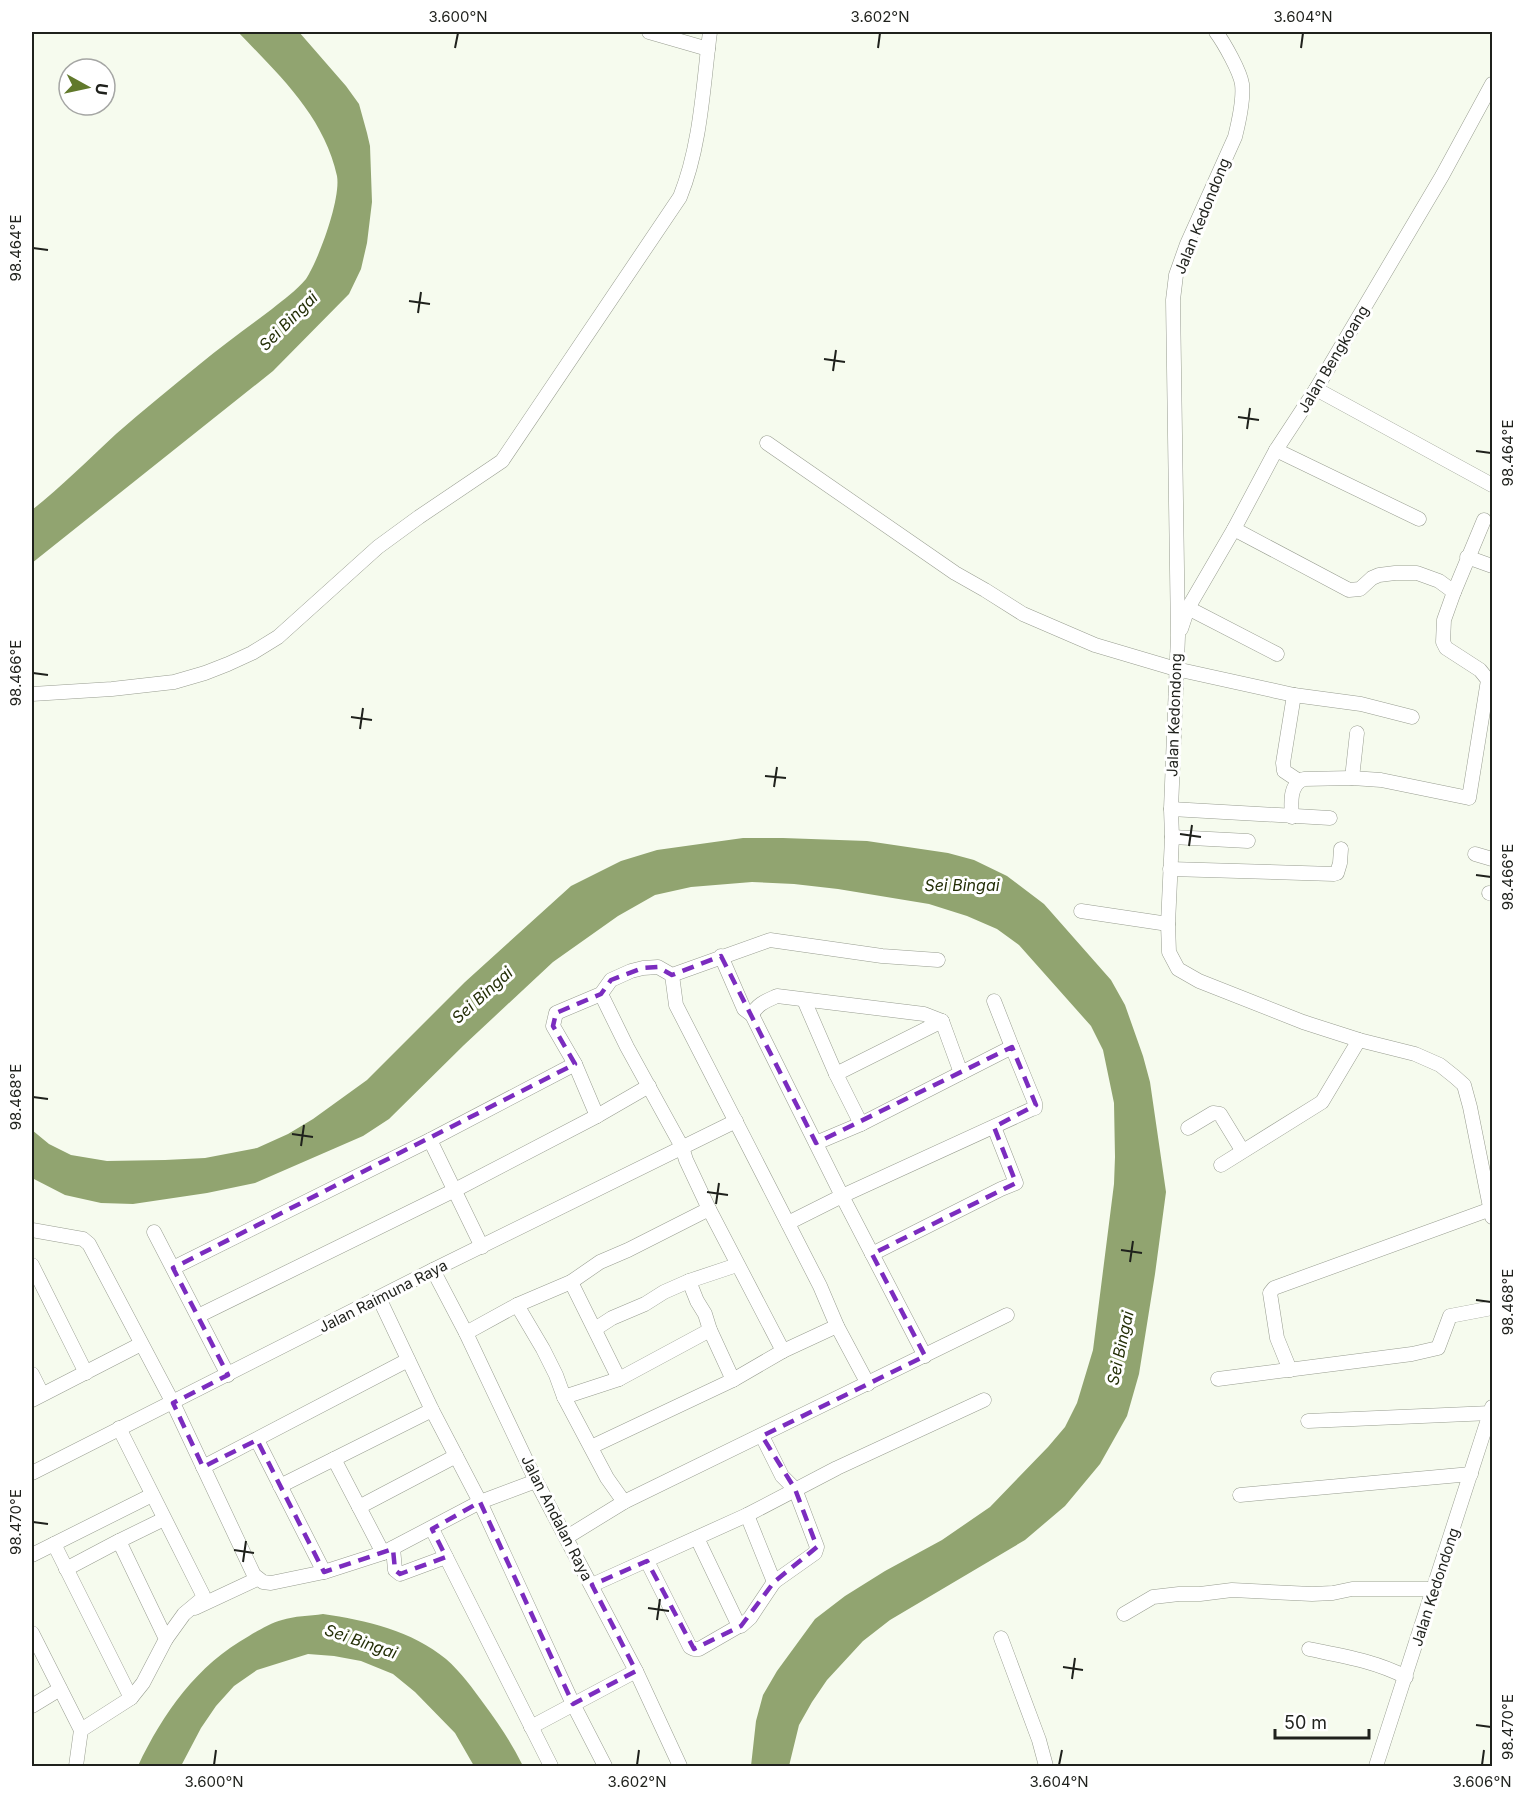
<svg xmlns="http://www.w3.org/2000/svg" width="1524" height="1798" viewBox="0 0 1524 1798" font-family="Inter,sans-serif">
<style>
.water{fill:#91a470}
.lines{fill:none;stroke-linecap:round;stroke-linejoin:round}
.minor-casing{stroke:#989d90;stroke-width:15}
.minor{stroke:#fff;stroke-width:14}
.marked{fill:none;stroke:#7b2cbf;stroke-width:4.5;stroke-dasharray:12 8;stroke-linejoin:round}
.ticks{fill:none;stroke:#1f211c;stroke-width:2}
.labels{text-anchor:middle;dominant-baseline:central;stroke-width:6;stroke-linejoin:round;paint-order:stroke}
.street-label{font-size:15px;fill:#1f211c;stroke:#fff}
.water-label{font-size:16px;font-style:italic;fill:#242f07;stroke:#fff}
.neatline{fill:none;stroke:#1f211c;stroke-width:2}
.ticks-label{font-size:15px;text-anchor:middle;fill:#1f211c}
</style>
<rect width="100%" height="100%" fill="#f6fbee"/>
<g class="water">
<path d="M 238,32 L 299,32 L 346,86 L 359,104 L 367,133 L 370,146 L 372,202 L 367,243 L 361,269 L 349,294 L 273,371 L 32,563 L 32,510 C 62,486 88,460 116,434 C 143,410 172,387 200,364 C 223,345 248,327 272,309 C 283,300 297,290 306,279 C 319,259 341,199 337,176 C 324,116 278,74 238,32 Z"/>
<polygon points="743,838 783,838 867,841 948,853 974,860 1007,876 1044,904 1111,980 1125,1005 1143,1056 1150,1082 1166,1192 1155,1274 1139,1374 1127,1416 1100,1464 1065,1506 1025,1540 890,1620 863,1641 827,1680 812,1702 799,1725 789,1766 751,1766 756,1721 763,1695 777,1671 815,1619 845,1596 885,1571 942,1540 990,1507 1048,1447 1065,1427 1077,1403 1093,1350 1114,1184 1115,1157 1114,1103 1103,1050 1091,1026 1019,945 997,929 967,916 929,904 838,889 794,884 752,882 691,887 655,895 618,916 553,962 464,1045 389,1119 363,1136 255,1183 207,1193 133,1204 101,1203 65,1195 32,1178 32,1130 49,1144 71,1155 107,1161 165,1160 205,1158 257,1148 288,1134 313,1119 367,1080 465,982 571,886 621,861 657,850"/>
<path d="M 323,1614 C 366,1620 412,1631 446,1659 C 461,1672 473,1689 484,1704 C 499,1724 512,1744 523,1766 L 474,1766 L 455,1733 L 415,1692 L 393,1674 L 361,1661 L 334,1656 L 308,1654 L 257,1670 L 234,1686 L 216,1706 L 201,1728 L 181,1766 L 138,1766 C 163,1713 197,1665 249,1636 C 259,1630 271,1623 282,1620 C 294,1616 310,1616 323,1614 Z"/>
</g>
<g class="lines">
<defs>
<g id="minor">
<polyline points="649,32 708,49"/>
<path d="M 1216,32 C 1224,43 1240,71 1242,84 C 1244,100 1239,121 1235,137 L 1187,244 L 1176,275 L 1173,300 L 1178,636 L 1171,809 L 1172,837 L 1168,924 L 1169,952 L 1178,969 L 1199,981 L 1303,1022 L 1359,1040 L 1415,1054 L 1440,1065 L 1455,1077 L 1464,1085 L 1470,1107 L 1492,1217"/>
<polyline points="1316,389 1492,485"/>
<polyline points="767,443 955,573 985,590 1023,614 1095,645 1176,669 1294,695 1361,704 1412,717"/>
<polyline points="1276,450 1419,519"/>
<path d="M 1234,529 L 1349,590 L 1360,589 L 1372,578 L 1379,575 L 1395,573 L 1417,573 L 1439,581 L 1454,592 L 1444,620 L 1443,642 L 1446,648 L 1480,670 L 1488,680 L 1469,798 L 1381,780 L 1352,778 L 1304,779 C 1289,784 1291,804 1292,817"/>
<polyline points="1467,557 1492,566"/>
<polyline points="1454,592 1484,520"/>
<polyline points="1188,608 1277,654"/>
<polyline points="1181,629 1188,608 1234,529 1276,450 1316,389 1442,176 1492,84"/>
<path d="M 32,694 L 112,689 L 174,682 L 205,673 L 228,664 L 252,653 L 278,637 L 378,547 L 419,517 L 502,461 L 680,197 C 701,145 703,86 710,32"/>
<polyline points="1294,695 1283,763 1284,771 1299,781"/>
<polyline points="1352,778 1357,733"/>
<polyline points="1171,809 1330,818"/>
<polyline points="1172,837 1248,841"/>
<polyline points="1475,854 1492,859"/>
<polyline points="1170,869 1334,874 1337,873 1340,863 1341,849"/>
<polyline points="1489,893 1492,894"/>
<polyline points="1081,911 1168,924"/>
<polyline points="721,956 744,1009 752,1015 842,1196 925,1356"/>
<polyline points="672,975 676,1005 820,1286 837,1326 868,1384"/>
<polyline points="601,994 627,1047 682,1147 686,1160 709,1209 783,1351"/>
<polyline points="804,1000 836,1074 861,1124"/>
<polyline points="994,1001 1012,1047"/>
<path d="M 752,1015 C 757,1004 766,1001 777,996 L 924,1014 L 942,1021 L 961,1073 L 1012,1047 L 1035,1103 L 1035,1108 L 1032,1109 L 842,1196 L 788,1223"/>
<polyline points="836,1074 942,1021"/>
<polyline points="597,1116 575,1064 553,1026 556,1013 601,994 611,980 631,971 643,968 658,967 672,975 770,940 882,956 938,960"/>
<polyline points="1188,1128 1213,1113 1220,1114 1242,1150"/>
<polyline points="430,1140 482,1247"/>
<polyline points="816,1143 861,1124 961,1073"/>
<polyline points="1221,1165 1322,1102 1359,1040"/>
<polyline points="32,1230 77,1238 83,1239 89,1244 173,1403 254,1575 263,1582 271,1583 324,1572 383,1553 480,1502 536,1481"/>
<polyline points="154,1232 228,1375"/>
<polyline points="872,1254 1001,1189 1016,1183 994,1127"/>
<polyline points="32,1265 86,1373"/>
<polyline points="173,1268 430,1140 575,1064"/>
<polyline points="433,1270 466,1333 536,1481 636,1671 680,1766"/>
<polyline points="689,1281 697,1301 705,1314 710,1330 733,1380"/>
<polyline points="571,1282 619,1379"/>
<polyline points="379,1298 432,1410 480,1502 573,1704 605,1766"/>
<polyline points="517,1305 543,1349 556,1375 564,1397 607,1478 624,1502"/>
<polyline points="198,1316 455,1190 597,1116 649,1086"/>
<polyline points="595,1329 612,1318 645,1304 664,1292 689,1281 737,1265"/>
<polyline points="466,1333 517,1305 571,1282 600,1262 628,1250 709,1209"/>
<polyline points="1290,1370 1277,1338 1270,1293 1274,1288 1491,1209"/>
<polyline points="32,1374 42,1394"/>
<polyline points="1218,1379 1412,1354 1438,1348 1450,1316 1492,1308"/>
<polyline points="564,1397 619,1379 710,1330"/>
<polyline points="32,1400 141,1344"/>
<polyline points="1308,1421 1491,1413"/>
<polyline points="119,1428 203,1595 202,1599 184,1614 166,1639"/>
<polyline points="762,1436 782,1476 795,1489 817,1547 815,1553 774,1582"/>
<polyline points="257,1440 324,1572"/>
<polyline points="591,1447 733,1380 783,1351 837,1326"/>
<polyline points="334,1459 432,1410"/>
<polyline points="203,1467 408,1360"/>
<polyline points="32,1473 433,1270 736,1121"/>
<polyline points="280,1486 334,1459 383,1553"/>
<polyline points="1240,1495 1471,1474"/>
<polyline points="359,1507 456,1456"/>
<polyline points="432,1529 551,1766"/>
<polyline points="567,1537 624,1502 1007,1315"/>
<polyline points="697,1538 739,1626 741,1626 750,1618 774,1582 747,1515"/>
<polyline points="54,1544 131,1698"/>
<polyline points="393,1548 395,1570 400,1574 446,1557"/>
<polyline points="32,1555 152,1495"/>
<polyline points="647,1561 690,1647 694,1649 699,1649 739,1626"/>
<polyline points="66,1569 119,1541"/>
<polyline points="592,1585 747,1515 837,1468 984,1400"/>
<polyline points="195,1608 257,1579"/>
<polyline points="1124,1614 1153,1597 1179,1594 1200,1594 1232,1590 1312,1594 1333,1593 1352,1589 1434,1589"/>
<polyline points="32,1633 81,1730 76,1766"/>
<polyline points="1001,1638 1039,1740 1046,1766"/>
<path d="M 1309,1649 C 1343,1656 1375,1661 1406,1677"/>
<polyline points="32,1706 60,1689"/>
<polyline points="531,1727 636,1671"/>
<polyline points="81,1730 131,1698 143,1683 166,1639 119,1541 164,1519"/>
<polyline points="1376,1766 1492,1407"/>
</g>
</defs>
<use href="#minor" class="minor-casing"/>
<use href="#minor" class="minor"/>
</g>
<path class="marked" d="M 721,956 L 816,1143 L 1012,1047 L 1036,1105 L 994,1127 L 1016,1183 L 872,1254 L 925,1356 L 762,1436 L 795,1489 L 817,1547 L 774,1582 L 741,1626 L 694,1649 L 647,1561 L 592,1585 L 636,1671 L 573,1704 L 480,1502 L 432,1529 L 446,1557 L 400,1574 L 395,1570 L 393,1549 L 324,1572 L 257,1440 L 203,1467 L 173,1403 L 228,1375 L 173,1268 L 575,1064 L 553,1026 L 556,1013 L 601,994 L 611,980 L 643,968 L 658,967 L 672,975 Z"/>
<path class="ticks" d="M 455,48 L 458,33M 878,48 L 880,33M 1301,48 L 1303,33M 33,248 L 48,250M 409,301 L 430,304M 418,313 L 421,292M 824,359 L 845,362M 833,371 L 836,350M 1238,417 L 1259,420M 1247,429 L 1250,408M 1476,451 L 1491,453M 33,673 L 48,675M 351,717 L 372,720M 360,729 L 363,708M 765,776 L 786,778M 774,787 L 777,767M 1180,834 L 1201,837M 1189,846 L 1192,825M 1476,875 L 1491,877M 33,1097 L 48,1099M 292,1134 L 313,1137M 301,1146 L 304,1125M 707,1192 L 728,1195M 716,1204 L 719,1183M 1121,1250 L 1142,1253M 1130,1262 L 1133,1241M 1476,1300 L 1491,1302M 33,1522 L 48,1524M 234,1550 L 254,1553M 243,1562 L 246,1541M 648,1608 L 669,1611M 657,1620 L 660,1599M 1063,1667 L 1083,1670M 1072,1679 L 1075,1658M 1476,1725 L 1491,1727M 214,1765 L 216,1750M 637,1765 L 639,1750M 1059,1765 L 1062,1750M 1482,1765 L 1484,1750"/>
<g class="labels">
<g class="street-label">
<text transform="translate(1202 216) rotate(-68)">Jalan Kedondong</text>
<text transform="translate(1333 359) rotate(-59)">Jalan Bengkoang</text>
<text transform="translate(1174 715) rotate(-88)">Jalan Kedondong</text>
<text transform="translate(383 1296) rotate(-27)">Jalan Raimuna Raya</text>
<text transform="translate(557 1518) rotate(63)">Jalan Andalan Raya</text>
<text transform="translate(1435 1587) rotate(-72)">Jalan Kedondong</text>
</g>
<g class="water-label">
<text transform="translate(288 321) rotate(-45)">Sei Bingai</text>
<text x="962" y="885">Sei Bingai</text>
<text transform="translate(482 995) rotate(-42)">Sei Bingai</text>
<text transform="translate(1120 1348) rotate(-78)">Sei Bingai</text>
<text transform="translate(361 1641) rotate(19)">Sei Bingai</text>
</g>
</g>
<rect width="1524" height="1798" fill="none" stroke="#ffffff" stroke-width="66"/>
<g transform="translate(87 87) rotate(98)"><circle r="28" fill="#ffffff" stroke="#a5a6a4" stroke-width="1.5"/>
<path d="M0-4.5L10 22L0 15L-10 22Z" fill="#61792b"/>
<text y="-9" font-size="16" font-weight="bold" text-anchor="middle" fill="#1f211c">U</text>
</g>
<path d="M1275 1729v9h94v-9" fill="none" stroke="#1f211c" stroke-width="3"/>
<text x="1284" y="1729" font-size="18" fill="#1f211c" stroke="#ffffff" stroke-width="4.5" paint-order="stroke">50 m</text>
<rect x="33" y="33" width="1458" height="1732" class="neatline"/>
<g class="ticks-label">
<text x="458" y="22">3.600°N</text>
<text x="880" y="22">3.602°N</text>
<text x="1303" y="22">3.604°N</text>
<text transform="translate(16 248) rotate(-90)" y="5">98.464°E</text>
<text transform="translate(1508 453) rotate(-90)" y="5">98.464°E</text>
<text transform="translate(16 673) rotate(-90)" y="5">98.466°E</text>
<text transform="translate(1508 877) rotate(-90)" y="5">98.466°E</text>
<text transform="translate(16 1097) rotate(-90)" y="5">98.468°E</text>
<text transform="translate(1508 1302) rotate(-90)" y="5">98.468°E</text>
<text transform="translate(16 1522) rotate(-90)" y="5">98.470°E</text>
<text transform="translate(1508 1727) rotate(-90)" y="5">98.470°E</text>
<text x="214" y="1787">3.600°N</text>
<text x="637" y="1787">3.602°N</text>
<text x="1059" y="1787">3.604°N</text>
<text x="1482" y="1787">3.606°N</text>
</g>
</svg>
